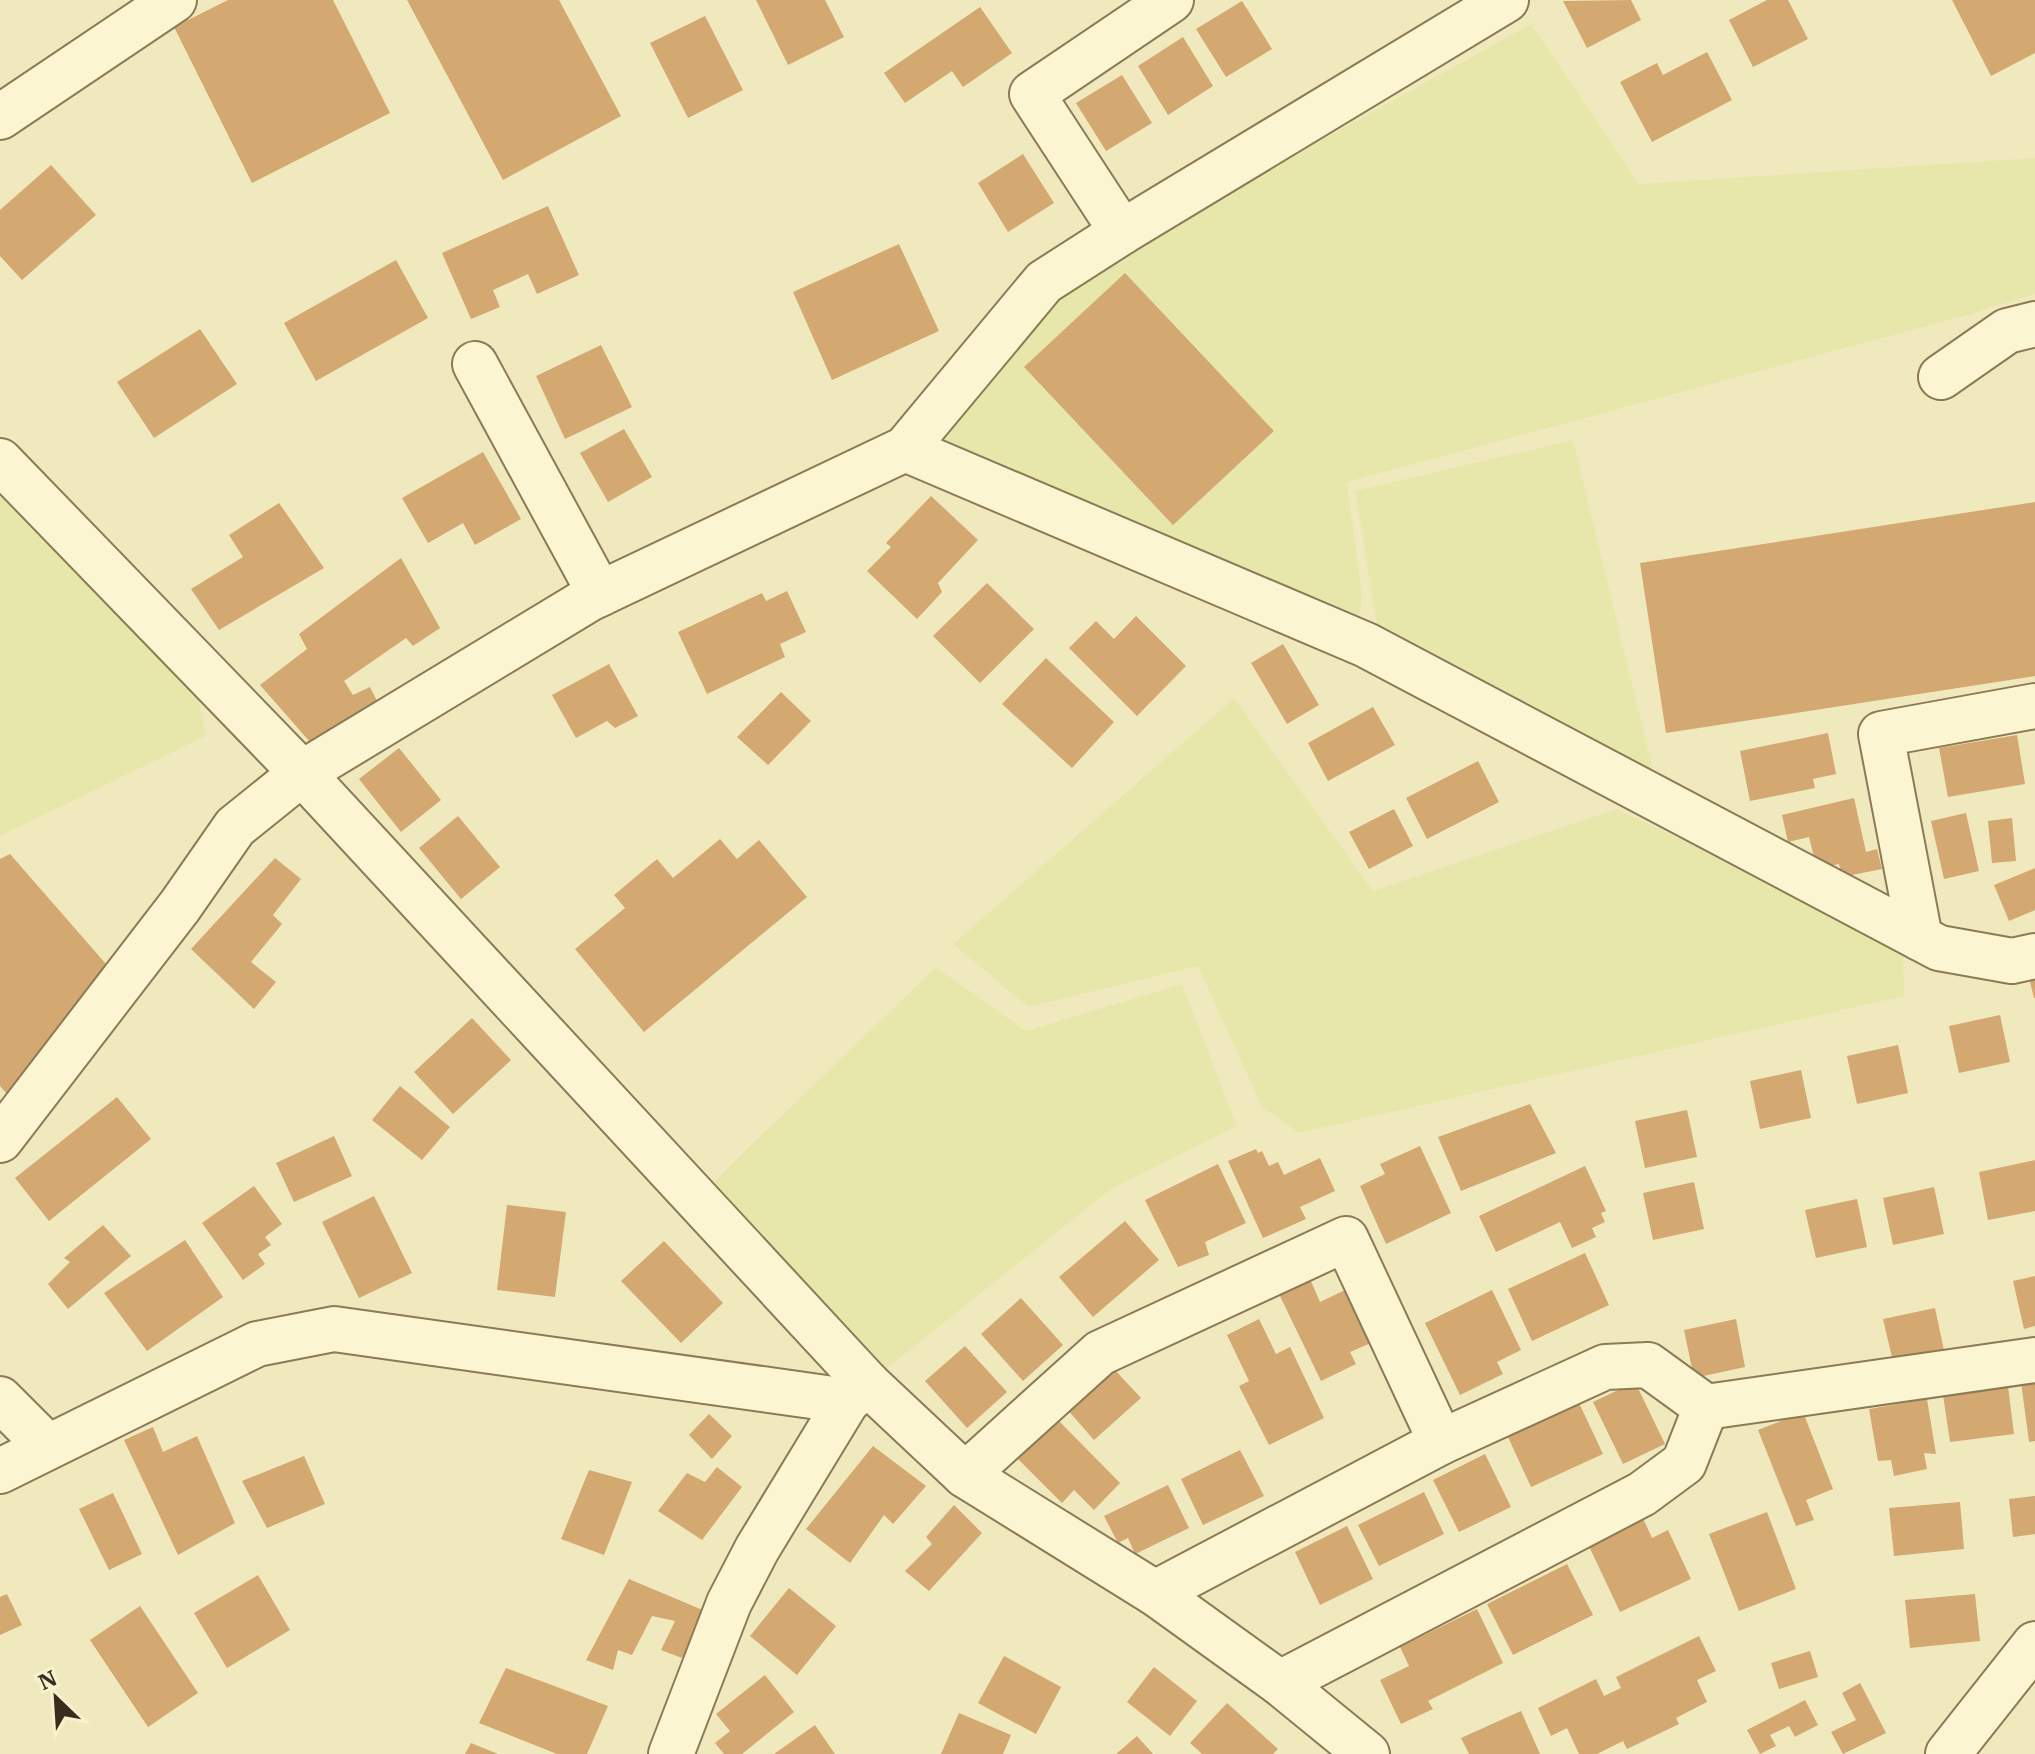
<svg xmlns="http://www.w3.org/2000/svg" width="2035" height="1754" viewBox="0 0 2035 1754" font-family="'IBM Plex Serif',serif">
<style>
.farmland{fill:#e8e7ab}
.building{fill:#d3a871}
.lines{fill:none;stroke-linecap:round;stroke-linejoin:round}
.minor-casing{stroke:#8b7a55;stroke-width:48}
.minor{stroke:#fcf5d2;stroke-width:44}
</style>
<rect width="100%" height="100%" fill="#f1e9be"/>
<g class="farmland">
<polygon points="1531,24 1639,184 2035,158 2035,294 1968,315 1347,482 1362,596 1358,627 916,436 1028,302"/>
<polygon points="1573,440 1653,770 1377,624 1355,491"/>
<polygon points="0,484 195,683 206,736 0,836"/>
<polygon points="1234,698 1373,891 1617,809 1852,920 1903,949 1904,996 1299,1133 1262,1107 1198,966 1028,1007 953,944"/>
<polygon points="936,967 1026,1031 1182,984 1237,1126 1111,1189 886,1369 709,1186"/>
</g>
<g class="building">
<polygon points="228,0 333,0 390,113 252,183 174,27"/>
<polygon points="407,0 559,0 621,116 503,180"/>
<polygon points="756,0 825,0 844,37 788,65"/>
<polygon points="1631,0 1641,20 1587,48 1563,1"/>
<polygon points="1767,0 1788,0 1808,39 1753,67 1729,20"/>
<polygon points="1952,0 2035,0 2035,53 1991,76"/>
<polygon points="1242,1 1272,49 1226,77 1196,29"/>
<polygon points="980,7 1012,53 963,87 952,71 905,103 884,73"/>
<polygon points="705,16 743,90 688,118 650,43"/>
<polygon points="1183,37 1213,86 1168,115 1138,66"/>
<polygon points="1707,52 1732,100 1652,142 1620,82 1657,63 1663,75"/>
<polygon points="1122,75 1152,123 1106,151 1076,103"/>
<polygon points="1023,154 1054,203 1008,232 978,183"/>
<polygon points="51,165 96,215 22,280 0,256 0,210"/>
<polygon points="548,206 579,275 537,294 528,274 493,290 500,307 471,319 442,253"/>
<polygon points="899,244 939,331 832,380 793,292"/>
<polygon points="396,260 428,318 316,381 284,323"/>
<polygon points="1125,273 1274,431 1173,525 1024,367"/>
<polygon points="200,329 237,384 154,438 117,382"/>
<polygon points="601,345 632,407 565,439 536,376"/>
<polygon points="624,429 652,477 608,502 580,453"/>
<polygon points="483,452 521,519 475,545 463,523 428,543 402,498"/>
<polygon points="931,496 978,540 938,583 942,592 917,619 867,571 891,547 886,543"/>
<polygon points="2035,502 2035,676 1666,733 1640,563"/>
<polygon points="279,503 324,568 219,630 191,589 243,557 229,535"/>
<polygon points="401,558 440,628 413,646 406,638 344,681 353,695 370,687 379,705 310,742 260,685 307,649 299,634"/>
<polygon points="987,583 1034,629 980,683 933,636"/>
<polygon points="787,591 806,632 780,644 785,657 707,694 678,632 762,593 766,601"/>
<polygon points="1136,616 1186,666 1137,716 1069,648 1096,621 1114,639"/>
<polygon points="1283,644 1319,705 1287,724 1251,663"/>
<polygon points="1046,658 1114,722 1072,768 1002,704"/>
<polygon points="609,664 638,716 615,728 607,721 576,738 552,695"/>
<polygon points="781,692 811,721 768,765 737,737"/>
<polygon points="1373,707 1395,745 1328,781 1308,743"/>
<polygon points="1828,733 1836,774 1813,779 1815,788 1750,801 1740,751"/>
<polygon points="2017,735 2025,784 1948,797 1939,748"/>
<polygon points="399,748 441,800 401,832 359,779"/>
<polygon points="1478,761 1499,802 1427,839 1406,798"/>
<polygon points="1854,798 1866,852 1877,849 1882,869 1842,877 1839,864 1817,869 1809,837 1788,842 1782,815"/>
<polygon points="1394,809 1413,846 1369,869 1349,832"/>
<polygon points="1966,813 1979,871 1944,879 1931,821"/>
<polygon points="458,816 500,867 461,899 419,848"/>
<polygon points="2012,818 2016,861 1992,863 1988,821"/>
<polygon points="720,839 737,859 759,840 807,897 644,1032 575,949 625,908 614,895 657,859 673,878"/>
<polygon points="10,854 113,972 14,1102 0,1086 0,859"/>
<polygon points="275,858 301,879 273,915 282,924 251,962 276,982 254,1009 191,949"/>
<polygon points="2035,868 2035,910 2009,921 1994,885"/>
<polygon points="2035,977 2035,998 2034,998 2029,978"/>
<polygon points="2000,1015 2010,1062 1959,1073 1949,1026"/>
<polygon points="472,1018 511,1060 453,1114 414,1072"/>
<polygon points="1898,1045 1908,1093 1857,1104 1847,1056"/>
<polygon points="1801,1070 1811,1118 1760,1129 1750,1081"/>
<polygon points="400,1086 450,1127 422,1160 372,1120"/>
<polygon points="117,1097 151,1139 49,1221 15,1178"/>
<polygon points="1530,1104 1556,1153 1461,1191 1438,1137"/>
<polygon points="1687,1110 1697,1157 1645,1168 1635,1121"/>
<polygon points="334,1136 352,1176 294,1202 276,1163"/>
<polygon points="1420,1146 1451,1213 1386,1244 1360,1186 1385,1174 1380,1164"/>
<polygon points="1256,1149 1258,1153 1262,1151 1269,1166 1278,1162 1284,1175 1320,1158 1335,1191 1300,1207 1306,1219 1263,1238 1228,1161"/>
<polygon points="2035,1160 2035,1211 1988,1220 1979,1172"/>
<polygon points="1218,1164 1246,1223 1205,1242 1209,1255 1178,1267 1145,1200"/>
<polygon points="1585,1166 1606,1211 1601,1213 1605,1222 1592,1228 1596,1237 1572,1248 1560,1222 1496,1252 1479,1216"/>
<polygon points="1694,1182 1704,1229 1653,1240 1643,1193"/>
<polygon points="254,1186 282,1224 265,1237 271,1245 258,1254 265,1264 243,1280 202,1223"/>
<polygon points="1934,1187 1944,1234 1893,1245 1883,1198"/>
<polygon points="374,1196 412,1273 359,1298 322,1222"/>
<polygon points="1857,1199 1867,1247 1816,1258 1805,1210"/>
<polygon points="507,1205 566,1212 555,1297 497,1290"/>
<polygon points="1125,1221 1159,1260 1093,1317 1059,1277"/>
<polygon points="103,1225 131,1256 68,1309 48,1284 70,1262 64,1258"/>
<polygon points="185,1240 223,1297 147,1351 104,1293"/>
<polygon points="664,1241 723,1303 681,1343 621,1281"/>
<polygon points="1585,1253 1609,1305 1532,1341 1508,1289"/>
<polygon points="2035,1276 2035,1326 2024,1329 2013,1281"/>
<polygon points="1310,1279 1320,1302 1345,1290 1371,1343 1350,1352 1356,1364 1321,1381 1279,1294"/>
<polygon points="1492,1290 1521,1350 1497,1362 1503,1374 1460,1395 1425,1323"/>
<polygon points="1021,1298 1063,1345 1023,1381 981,1334"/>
<polygon points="1935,1308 1945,1355 1894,1366 1883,1319"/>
<polygon points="1259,1319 1276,1354 1290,1347 1324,1418 1269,1445 1239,1386 1249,1381 1227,1335"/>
<polygon points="1736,1319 1745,1367 1694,1378 1684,1330"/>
<polygon points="965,1346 1007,1392 967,1428 925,1381"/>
<polygon points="1113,1368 1141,1398 1094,1440 1066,1408"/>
<polygon points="2035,1380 2035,1441 2029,1442 2021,1382"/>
<polygon points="1635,1382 1665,1444 1623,1464 1593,1402"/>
<polygon points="2008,1386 2014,1434 1950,1442 1943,1395"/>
<polygon points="1927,1399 1936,1454 1924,1453 1927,1469 1894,1476 1891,1460 1878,1461 1869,1409"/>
<polygon points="1579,1403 1603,1454 1531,1487 1508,1437"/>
<polygon points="1803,1412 1833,1489 1806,1500 1814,1520 1796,1526 1758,1430"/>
<polygon points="709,1414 732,1436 712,1459 689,1435"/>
<polygon points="1056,1418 1120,1483 1094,1510 1074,1490 1062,1503 1017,1458"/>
<polygon points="153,1427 163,1452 197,1436 235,1523 178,1555 124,1440"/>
<polygon points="873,1446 926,1486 893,1524 884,1515 850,1563 806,1529"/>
<polygon points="1240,1450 1264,1496 1203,1525 1181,1479"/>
<polygon points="1485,1454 1511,1507 1459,1532 1433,1480"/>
<polygon points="304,1456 325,1504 267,1528 242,1481"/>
<polygon points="717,1467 742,1487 702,1540 658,1511 687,1473 705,1482"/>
<polygon points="589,1470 632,1482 604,1555 561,1539"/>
<polygon points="1168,1485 1189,1528 1135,1554 1128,1538 1118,1543 1104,1516"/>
<polygon points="1424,1492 1444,1534 1379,1566 1358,1525"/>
<polygon points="113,1493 142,1554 109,1570 79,1509"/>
<polygon points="2035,1496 2035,1534 2013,1537 2009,1499"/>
<polygon points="1960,1502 1964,1549 1894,1556 1889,1508"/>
<polygon points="954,1505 982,1533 929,1591 905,1571 932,1544 926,1537"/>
<polygon points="1767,1512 1796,1589 1739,1611 1709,1534"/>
<polygon points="1641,1514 1652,1538 1668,1530 1691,1579 1620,1612 1586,1540"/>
<polygon points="1347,1526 1373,1579 1320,1605 1295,1552"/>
<polygon points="1567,1564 1593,1615 1513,1655 1487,1604"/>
<polygon points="258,1575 290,1630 227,1668 194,1613"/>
<polygon points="629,1579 705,1611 682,1658 661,1650 675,1621 652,1616 632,1655 618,1650 613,1670 586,1660"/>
<polygon points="789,1588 836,1626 797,1675 750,1636"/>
<polygon points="7,1594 22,1625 0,1635 0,1597"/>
<polygon points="1975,1594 1980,1641 1910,1648 1905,1600"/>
<polygon points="140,1606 198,1693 148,1727 90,1640"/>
<polygon points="1477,1609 1503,1663 1428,1701 1433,1709 1401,1724 1380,1680 1409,1666 1400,1647"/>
<polygon points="1699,1636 1716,1671 1697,1680 1707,1702 1676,1718 1679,1724 1627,1749 1623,1741 1597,1754 1579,1754 1567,1728 1551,1736 1538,1708 1596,1679 1604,1696 1621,1688 1616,1677"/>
<polygon points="1810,1651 1818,1677 1779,1689 1771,1663"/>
<polygon points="1004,1656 1061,1687 1036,1734 978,1703"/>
<polygon points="1154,1667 1197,1701 1170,1736 1127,1702"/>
<polygon points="506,1668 608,1706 587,1754 557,1754 479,1723"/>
<polygon points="765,1675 794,1712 742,1754 724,1754 715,1743 730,1731 716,1714"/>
<polygon points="1860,1683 1886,1733 1843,1754 1831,1732 1856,1720 1842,1693"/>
<polygon points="1805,1700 1818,1725 1795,1737 1789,1726 1770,1735 1776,1746 1760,1754 1747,1730"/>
<polygon points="1227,1703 1278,1749 1273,1754 1202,1754 1190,1743"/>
<polygon points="1521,1711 1540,1754 1469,1754 1461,1738"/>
<polygon points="959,1713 1011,1735 1003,1754 941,1754"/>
<polygon points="815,1725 835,1754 774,1754"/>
<polygon points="1137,1736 1153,1754 1116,1754"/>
<polygon points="471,1743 498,1754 465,1754"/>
</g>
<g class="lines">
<defs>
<g id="minor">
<polyline points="0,117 174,0"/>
<polyline points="1122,232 1032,94 1171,0"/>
<polyline points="475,364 600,594"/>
<polyline points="1941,377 2007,331 2035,324"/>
<polyline points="905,449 1366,645 1939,948 2012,961 2035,956"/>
<polyline points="0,461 302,773 868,1384"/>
<polyline points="1920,938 1881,734 2035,706"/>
<polyline points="0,1140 180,906 235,827 302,773 591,598 905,449 1044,282 1122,232 1506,0"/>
<polyline points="0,1399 47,1446"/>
<polyline points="0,1471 257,1344 334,1329 847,1401 868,1384 965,1475 1155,1593 1280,1683 1367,1754"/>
<polyline points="965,1475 1100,1353 1346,1239 1441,1442"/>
<polyline points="1155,1593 1441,1442 1605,1367 1648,1365 1706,1407 2035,1360"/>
<polyline points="1280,1683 1642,1494 1684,1463 1706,1407"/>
<polyline points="671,1754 729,1603 757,1549 847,1401"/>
<polyline points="1948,1754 2035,1644"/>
</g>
</defs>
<use href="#minor" class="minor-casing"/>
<use href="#minor" class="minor"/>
</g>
<g transform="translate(56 1698) rotate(335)" stroke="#f8f2ce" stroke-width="6" paint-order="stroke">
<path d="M0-6L14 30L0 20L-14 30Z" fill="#392e1b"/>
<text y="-12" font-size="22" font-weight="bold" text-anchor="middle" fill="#392e1b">N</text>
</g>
</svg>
